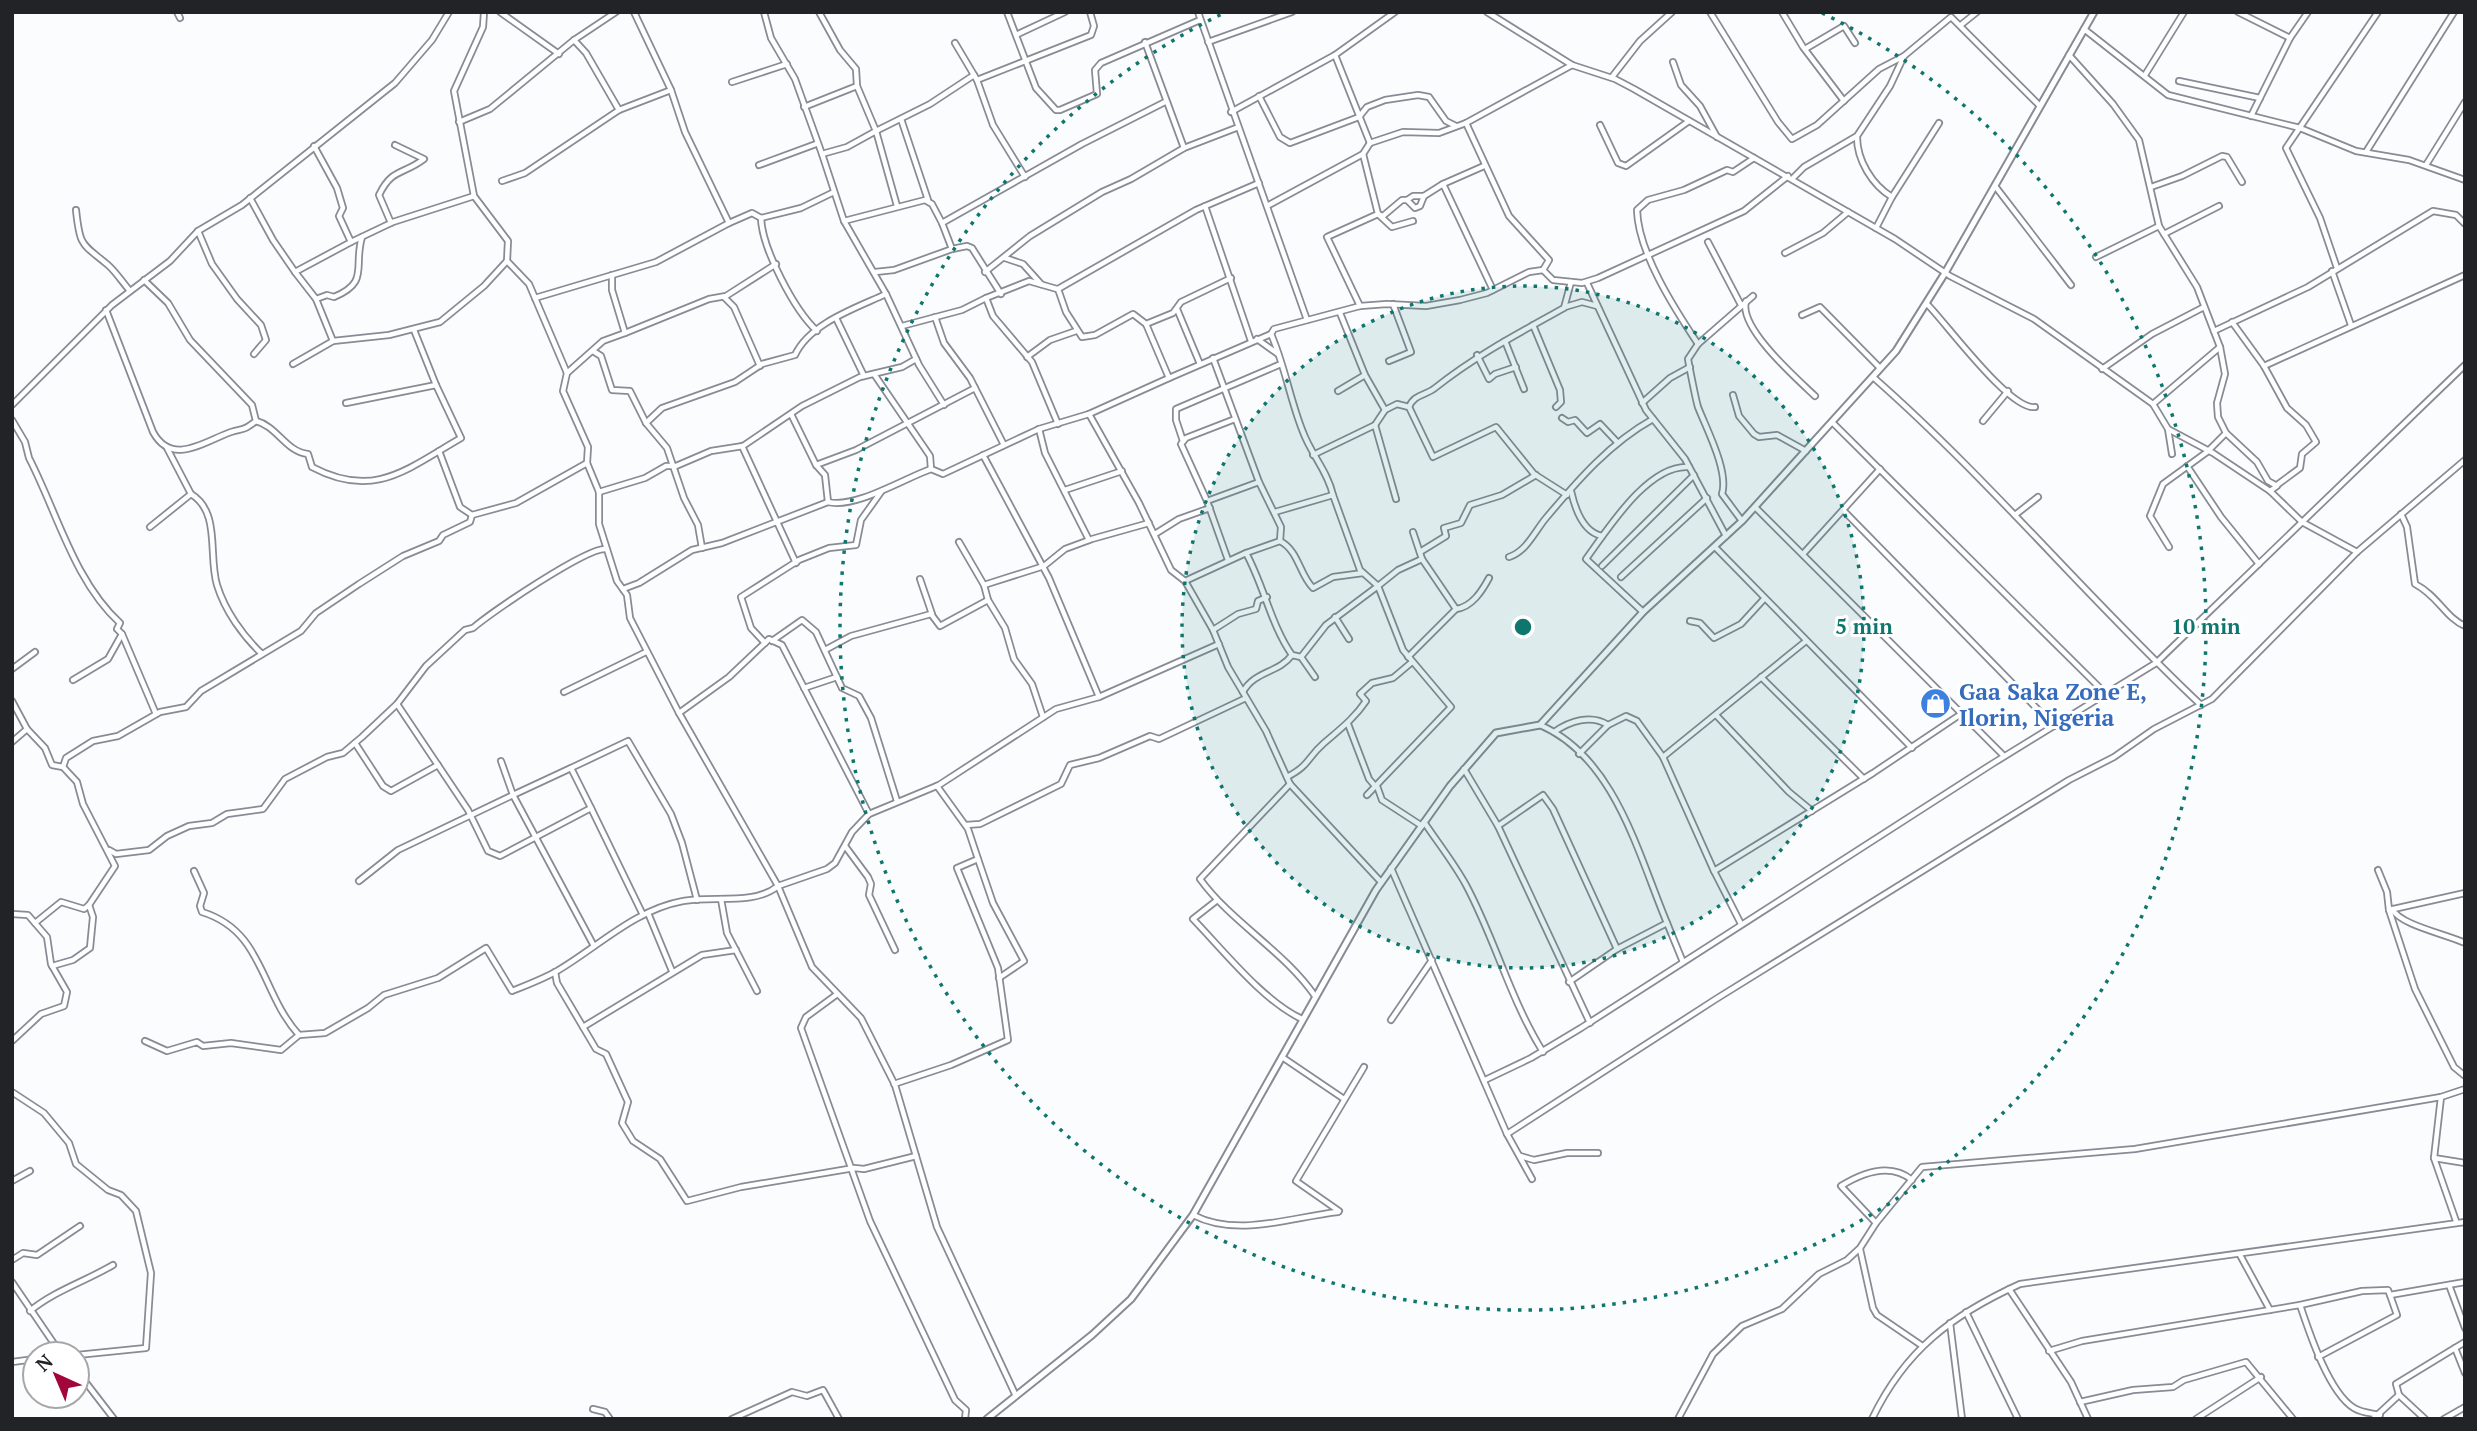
<svg xmlns="http://www.w3.org/2000/svg" width="2477" height="1431" viewBox="0 0 2477 1431" font-family="'PT Serif',serif">
<style>
.lines{fill:none;stroke-linecap:round;stroke-linejoin:round}
.minor-casing{stroke:#888b96;stroke-width:8}
.tertiary-casing{stroke:#888b96;stroke-width:9}
.minor{stroke:#fff;stroke-width:4.5}
.tertiary{stroke:#fff;stroke-width:5}
.ring{fill:none;stroke:#0f766e;stroke-width:3.5;stroke-dasharray:3.5 7}
.labels{text-anchor:middle;dominant-baseline:central;stroke-width:6;stroke-linejoin:round;paint-order:stroke}
.shop-label{font-size:23px;font-weight:bold;fill:#366cbe;stroke:#fff;text-anchor:start}
.centre{fill:#0f766e;stroke:#fff;stroke-width:3.5}
.ring-label{font-size:21px;text-anchor:middle;font-weight:bold;fill:#0f766e;stroke:#fff;stroke-width:6;stroke-linejoin:round;paint-order:stroke}
</style>
<rect width="100%" height="100%" fill="#fbfcfe"/>
<g class="lines">
<defs>
<g id="minor">
<polyline points="177,12 180,18"/>
<polyline points="500,12 559,54"/>
<polyline points="764,12 771,38 795,79 822,154"/>
<polyline points="1007,12 1036,88 1056,110 1060,110 1097,94 1095,70 1101,63 1200,20"/>
<polyline points="1198,12 1307,320"/>
<polyline points="1487,12 1572,65 1615,79 1634,89 1895,239 1950,276 2034,319 2153,404 2168,429 2213,453 2270,491 2302,522 2357,552"/>
<polyline points="1710,12 1778,122 1792,139 1817,125 1879,69 1904,56"/>
<polyline points="1782,12 1803,47 1844,101"/>
<polyline points="2238,12 2290,38"/>
<polyline points="1962,24 1977,12"/>
<polyline points="2084,29 2168,95 2300,128 2356,151 2409,160 2465,180"/>
<polyline points="1016,35 1065,12"/>
<polyline points="574,40 586,53 619,110"/>
<polyline points="1145,42 1184,148"/>
<polyline points="1208,42 1292,12"/>
<polyline points="955,43 977,80 1091,35 1094,26 1090,12"/>
<polyline points="1805,49 1844,26 1855,43"/>
<polyline points="1335,55 1370,143 1403,132 1439,133 1466,123 1509,216 1549,260 1543,270"/>
<polyline points="2069,55 2113,104 2139,140 2159,226 2197,287 2220,347 2225,374 2217,403 2218,417 2226,433 2257,462 2268,481 2277,486 2270,491"/>
<polyline points="1673,62 1681,85 1700,106 1717,137"/>
<polyline points="2145,75 2184,12"/>
<polyline points="1612,77 1640,41 1672,12"/>
<polyline points="977,80 993,125 1025,177"/>
<polyline points="2179,81 2260,98"/>
<polyline points="732,82 787,64"/>
<polyline points="857,86 876,131 930,104 974,75"/>
<polyline points="1259,96 1280,137 1290,143 1359,117 1367,107 1385,100 1418,95 1429,97 1446,121 1456,126"/>
<polyline points="804,107 857,86 856,69 840,50 819,12"/>
<polyline points="1231,112 1335,55 1395,12"/>
<polyline points="2251,116 2290,38 2308,12"/>
<polyline points="901,119 928,200"/>
<polyline points="459,122 490,109 574,40 616,12"/>
<polyline points="1466,123 1572,65"/>
<polyline points="1600,125 1618,163 1626,166 1689,121"/>
<path d="M 1857,137 C 1857,160 1872,185 1892,197 L 1876,228"/>
<polyline points="2366,152 2454,12"/>
<polyline points="759,165 816,144"/>
<polyline points="2426,165 2465,102"/>
<polyline points="1484,166 1443,184 1493,290"/>
<polyline points="1792,179 1804,167 1857,136 1890,86 1904,56 1951,17 2040,106"/>
<polyline points="502,181 525,173 619,110 671,90"/>
<polyline points="1995,186 2071,285"/>
<polyline points="2151,187 2182,176 2222,156 2227,157 2242,182"/>
<polygon points="1413,196 1424,196 1420,206 1415,208 1407,200"/>
<polyline points="1424,196 1443,184"/>
<polyline points="1892,197 1939,123"/>
<polyline points="250,198 273,240 295,272 351,242 339,216 343,208 337,188 314,146"/>
<polyline points="1407,200 1402,200 1383,216 1378,214 1392,227 1413,221"/>
<polyline points="897,206 876,131 847,147 822,154 844,221 886,294 919,365 944,405"/>
<polyline points="1205,206 1251,341"/>
<polyline points="1267,206 1363,154"/>
<path d="M 76,210 C 80,248 82,243 108,265 C 116,272 123,283 130,291"/>
<path d="M 761,218 C 762,248 794,310 817,331"/>
<polyline points="844,221 925,200 932,204 942,223"/>
<path d="M 391,223 L 379,195 C 392,168 403,175 424,159 L 395,145"/>
<polyline points="729,223 752,213 761,218 801,208 834,192"/>
<polyline points="198,231 212,264 237,299 261,325 266,340 254,354"/>
<polyline points="2164,234 2219,206"/>
<polyline points="351,242 393,222 474,196"/>
<polyline points="1708,242 1741,305"/>
<polyline points="1785,253 1823,233 1848,212"/>
<polyline points="2096,257 2159,226"/>
<polyline points="1005,258 1023,264 1041,284"/>
<polyline points="507,261 529,284 567,373 563,391 588,447 587,463 599,492 599,524 617,581 627,595 630,618 679,713 778,886 812,967 861,1018 895,1085 937,1227 1016,1396"/>
<polyline points="2337,268 2320,218 2286,148 2378,12"/>
<polyline points="2332,271 2351,325"/>
<polyline points="295,272 316,299 333,341"/>
<polyline points="875,272 894,270 952,249"/>
<polyline points="985,272 1030,236 1102,192 1131,179 1184,148 1236,128"/>
<polyline points="1231,278 1181,302 1173,313 1146,324 1169,378 1271,334"/>
<polyline points="1587,283 1646,410 1685,459 1726,536"/>
<polyline points="1001,294 972,248 967,246 952,249 942,223 1082,144 1165,102"/>
<polyline points="724,297 734,307 760,366"/>
<polyline points="535,298 656,262 729,223 685,132 671,90 634,12"/>
<polyline points="986,298 1029,281 1057,289"/>
<path d="M 316,299 L 327,295 L 334,297 C 370,282 353,267 362,237"/>
<path d="M 1746,301 C 1738,327 1796,378 1815,396"/>
<path d="M 1927,304 C 1946,323 2010,411 2035,407"/>
<polyline points="1360,306 1327,237 1378,214 1363,154 1370,143"/>
<polyline points="1565,307 1582,302 1597,306"/>
<polyline points="1177,309 1200,364"/>
<path d="M 106,310 L 153,432 C 172,467 205,441 231,432 C 244,428 243,431 256,421 L 252,405 L 190,340 L 168,303 L 144,280"/>
<polyline points="1340,313 1365,375 1385,410 1375,425"/>
<polyline points="1802,315 1820,307 1880,368"/>
<polyline points="935,317 944,343 970,378 1004,445"/>
<polyline points="836,318 864,376"/>
<polyline points="2232,322 2264,366 2287,408 2306,425 2316,442 2302,454 2300,468 2277,485"/>
<polyline points="1146,324 1133,314 1095,335 1082,337 1066,312 1058,289 1196,210 1259,183"/>
<polyline points="1533,325 1560,390 1561,402 1556,407"/>
<polyline points="902,326 962,310 986,298 993,316 1032,362 1058,424"/>
<polyline points="2214,331 2308,287 2433,211 2456,215 2465,224"/>
<polyline points="625,333 709,299 726,296 776,264"/>
<polyline points="1257,339 1278,354"/>
<polyline points="1505,341 1524,389"/>
<path d="M 1698,344 C 1674,308 1638,252 1637,210 L 1648,200 L 1684,190 L 1727,170 L 1733,172 L 1754,158"/>
<polyline points="593,351 601,356 612,390 630,391 646,423 667,448 684,498 698,525 702,548"/>
<polyline points="1477,355 1489,379 1495,374 1516,367"/>
<polyline points="1027,357 1050,340 1076,331"/>
<polyline points="1213,358 1259,482 1281,527 1280,541 1246,553"/>
<polyline points="1389,361 1411,352 1393,304"/>
<polyline points="293,364 333,341 389,335 440,322 484,286 507,261 508,241 474,196 454,91 483,27 484,12"/>
<polyline points="2264,366 2465,275"/>
<polyline points="2102,369 2152,334 2204,307"/>
<polyline points="567,373 603,341 625,333 612,290 612,275"/>
<polyline points="874,374 930,456 931,469"/>
<path d="M 1873,377 C 1989,479 2088,599 2201,705"/>
<polyline points="1338,391 1365,375"/>
<polyline points="1733,395 1739,416 1754,434 1759,437 1777,435 1806,451"/>
<polyline points="346,403 436,385"/>
<polyline points="1642,403 1670,378 1690,367"/>
<polyline points="2153,404 2220,347"/>
<polyline points="12,405 112,305 170,261 198,231 242,205 395,83 432,40 449,12"/>
<polyline points="1409,407 1433,457 1496,427 1534,474 1567,495"/>
<path d="M 1385,410 L 1397,404 L 1409,407 C 1414,394 1425,396 1435,388 C 1475,356 1519,333 1564,308 L 1571,282"/>
<polyline points="791,414 816,465 825,475 828,502"/>
<polyline points="1089,414 1169,378"/>
<polyline points="1562,418 1568,422 1575,420 1587,433 1600,424 1617,442"/>
<path d="M 12,420 L 25,442 L 29,458 C 57,512 74,581 120,623 L 117,629 L 122,634 L 108,659 L 73,680"/>
<path d="M 256,421 C 277,426 286,452 308,454 L 312,467 C 374,500 407,469 461,438 L 436,385 L 414,330"/>
<polyline points="1983,421 2008,391"/>
<polyline points="1832,422 2106,694"/>
<path d="M 646,423 L 662,408 L 735,382 L 762,364 L 795,355 C 810,323 856,308 886,294"/>
<polyline points="1039,429 1045,453 1089,540"/>
<polyline points="2168,429 2172,454"/>
<polyline points="1183,441 1176,420 1176,409 1281,364"/>
<polyline points="742,446 796,563"/>
<polyline points="439,451 460,507 472,515"/>
<polyline points="983,455 1049,578 1099,697"/>
<polyline points="1313,455 1375,425 1396,499"/>
<polyline points="816,465 856,450 975,388"/>
<polyline points="2187,466 2221,517 2259,564"/>
<polyline points="1065,490 1122,471"/>
<path d="M 1571,491 C 1575,509 1583,532 1602,536"/>
<polyline points="599,492 645,478 666,466 676,466 711,451 743,446 802,406 860,377 902,367 916,359"/>
<path d="M 191,494 C 221,512 208,556 217,585 C 225,611 243,636 262,654"/>
<path d="M 1333,495 C 1328,472 1311,454 1303,432 C 1290,400 1285,366 1271,334 L 1274,329 L 1360,306 L 1387,304 L 1426,306 L 1460,300 L 1487,293 L 1529,272 L 1543,270 L 1553,280 L 1582,283 L 1598,278 L 1744,211 L 1788,176"/>
<polyline points="1207,501 1181,444 1186,438 1235,419"/>
<polyline points="1755,507 2004,756"/>
<polyline points="1843,510 2054,726"/>
<polyline points="1275,512 1333,495 1360,570 1378,586 1398,570 1422,559 1413,532"/>
<path d="M 2401,514 L 2407,527 L 2415,584 C 2437,595 2447,619 2465,626"/>
<polyline points="2015,515 2038,497"/>
<path d="M 1742,521 L 1722,494 C 1729,471 1706,428 1698,407 C 1696,401 1689,365 1688,359 L 1698,344 L 1753,296"/>
<polyline points="150,527 191,494 167,448"/>
<polyline points="1155,534 1179,519 1210,508"/>
<path d="M 1280,541 C 1299,551 1299,574 1313,588 L 1333,577 L 1363,573"/>
<polyline points="959,542 984,585"/>
<polyline points="1715,547 1912,748"/>
<polyline points="2169,547 2150,516 2163,484 2207,452 2226,433"/>
<polyline points="1420,552 1446,536 1444,528 1461,523 1470,505 1502,495 1536,475"/>
<polyline points="1803,554 1880,469"/>
<path d="M 1509,557 C 1527,551 1535,531 1546,518 C 1578,480 1610,443 1653,419"/>
<polyline points="1228,560 1207,501 1259,482"/>
<polyline points="1602,566 1694,475"/>
<polyline points="1621,577 1707,498"/>
<polyline points="920,579 932,614"/>
<path d="M 1185,581 L 1246,553 C 1264,586 1271,625 1292,655 L 1301,657 L 1326,625 L 1378,586 L 1403,650 L 1451,707 L 1367,795"/>
<path d="M 623,589 L 639,583 L 692,550 L 722,543 L 828,502 C 855,509 905,478 931,469 L 943,474 L 1039,429 L 1089,414 L 1139,503 L 1171,570 L 1185,581 L 1213,630 L 1228,667 L 1266,731 L 1290,784 L 1381,882"/>
<path d="M 1456,609 C 1472,607 1482,591 1489,578"/>
<path d="M 1643,612 L 1586,559 C 1608,529 1648,464 1689,467"/>
<polyline points="1335,617 1349,639"/>
<polyline points="1690,621 1700,623 1714,638 1741,624 1764,599"/>
<polyline points="1213,630 1238,614 1256,609 1258,601 1267,597"/>
<polyline points="122,634 156,714"/>
<polyline points="772,641 802,620 816,632 842,688 859,696 871,718 897,801"/>
<polyline points="765,643 751,628 741,597 799,560 829,548 856,545 861,520 881,492"/>
<polyline points="825,650 851,636 931,614 940,626 988,600"/>
<polyline points="1301,657 1315,677"/>
<polyline points="1408,657 1456,609 1422,559"/>
<polyline points="12,669 35,652"/>
<polyline points="1761,677 1864,779"/>
<polyline points="804,688 837,677"/>
<polyline points="564,692 646,652"/>
<path d="M 1243,692 C 1254,671 1279,673 1292,655"/>
<polyline points="12,701 27,729 12,742"/>
<polyline points="397,704 468,810 488,851 500,856 591,808 571,768 628,741 671,814 682,843 697,900"/>
<polyline points="679,713 729,677 769,639 782,645 869,814"/>
<polyline points="1716,715 1789,792 1812,811"/>
<polyline points="1043,717 1032,684 1014,659 1005,628 988,600 984,585 1044,566 1065,549 1092,539 1149,523"/>
<polyline points="1348,724 1369,779 1375,786"/>
<path d="M 1540,725 C 1615,757 1638,854 1667,923"/>
<polyline points="27,729 45,748 52,765 63,767 77,782 83,804 115,866 89,905 93,917 90,948 73,960 52,966"/>
<path d="M 1554,732 C 1570,721 1591,714 1608,725 L 1626,716 L 1637,721 L 1663,757"/>
<polyline points="355,743 383,786 391,791 438,765"/>
<polyline points="1579,754 1608,725"/>
<polyline points="501,761 513,795 571,768"/>
<polyline points="63,767 66,758 93,741 118,736 160,712 186,707 201,691 301,631 316,613 359,584 403,556 439,541 443,535 470,522 472,515 516,503 587,463"/>
<polyline points="1464,769 1498,826 1590,1023"/>
<path d="M 1287,777 C 1310,765 1307,758 1323,744 C 1339,730 1354,719 1366,701 L 1360,694 L 1372,683 L 1393,678 L 1412,662"/>
<path d="M 1290,784 L 1200,879 C 1232,923 1284,951 1315,996"/>
<polyline points="1377,786 1382,800 1422,826"/>
<polyline points="591,808 643,915"/>
<path d="M 1424,822 C 1438,843 1454,863 1466,885 C 1495,939 1510,999 1543,1052"/>
<polyline points="966,825 980,824 1061,784 1070,765 1099,758 1150,736 1159,739 1246,698"/>
<polyline points="1498,826 1543,795 1553,809 1617,949"/>
<polyline points="845,846 868,877 871,884 869,895 895,950"/>
<path d="M 109,850 L 116,854 L 149,850 L 167,836 L 189,826 L 212,823 L 227,814 L 263,809 L 285,779 L 327,757 L 343,753 L 362,737 L 397,704 L 426,666 L 465,630 L 473,628 C 490,613 587,547 606,549"/>
<polyline points="978,859 993,903 1024,961 999,978"/>
<polyline points="1391,868 1507,1134 1532,1179"/>
<polyline points="2378,870 2387,892 2389,910"/>
<path d="M 194,871 L 204,893 L 200,906 L 202,912 C 264,931 260,992 299,1035"/>
<polyline points="1714,871 1663,757 1806,641"/>
<polyline points="359,881 398,850 513,795 594,946"/>
<polyline points="2465,893 2389,910 2415,989 2454,1067 2465,1076"/>
<polyline points="721,899 727,933 757,991"/>
<path d="M 1216,901 L 1193,919 C 1223,950 1263,1001 1302,1019"/>
<path d="M 2392,909 C 2400,925 2446,934 2465,943"/>
<polyline points="648,913 672,971"/>
<polyline points="12,914 28,915 47,937 51,964 67,992 64,1006 41,1014 12,1041"/>
<polyline points="35,923 61,902 84,909 89,905"/>
<polyline points="1741,924 1714,871 1873,773 1961,714"/>
<polyline points="555,972 557,983 596,1049 606,1054 628,1102 622,1123 633,1141 660,1159 687,1201 741,1187 854,1168 864,1169 916,1156"/>
<polyline points="1569,982 1617,949 1667,923 1683,962"/>
<polyline points="836,995 806,1017 801,1028 870,1221 955,1400 966,1410 965,1419"/>
<polyline points="1391,1020 1432,960"/>
<polyline points="583,1027 702,955 736,950"/>
<path d="M 145,1041 L 167,1051 L 197,1042 L 203,1046 L 231,1043 L 281,1050 L 299,1035 L 325,1033 L 368,1008 L 384,995 L 438,978 L 486,948 L 512,991 C 527,985 543,979 557,971 C 598,947 634,910 683,901 C 712,895 754,906 778,886 L 827,869 L 835,863 L 852,832 L 869,814 L 939,785 L 1056,709 L 1099,697 L 1219,644"/>
<polyline points="1282,1057 1344,1099"/>
<polyline points="1485,1080 1531,1058 1581,1028 1992,764 2156,663 2465,365"/>
<polyline points="894,1084 951,1065 1008,1040 998,968 957,868 978,859 968,829 937,786"/>
<polyline points="12,1092 44,1113 69,1143 76,1164 108,1190 121,1195 136,1211 151,1273 146,1348 77,1355"/>
<polyline points="2441,1097 2434,1158 2456,1221"/>
<polyline points="1507,1134 1716,999 2069,780 2114,757 2154,729 2212,699 2357,552 2465,460"/>
<polyline points="1520,1156 1534,1160 1567,1153 1598,1153"/>
<polyline points="2434,1158 2465,1163"/>
<polyline points="12,1181 30,1171"/>
<polyline points="1339,1211 1296,1181 1364,1067"/>
<path d="M 1193,1215 C 1238,1238 1291,1217 1338,1212"/>
<path d="M 1876,1223 L 1841,1186 C 1862,1173 1890,1162 1912,1180"/>
<polyline points="1860,1249 1873,1308 1877,1315 1921,1345"/>
<polyline points="2240,1255 2270,1310"/>
<polyline points="12,1260 23,1253 37,1255 80,1226"/>
<polyline points="12,1282 61,1354"/>
<polyline points="2449,1285 2465,1328"/>
<polyline points="2009,1289 2071,1382 2088,1419"/>
<path d="M 2300,1305 C 2309,1332 2329,1393 2354,1408 C 2362,1413 2371,1413 2380,1415"/>
<path d="M 30,1311 C 54,1291 86,1281 113,1265"/>
<polyline points="1966,1312 2018,1419"/>
<polyline points="1950,1323 1962,1419"/>
<polyline points="2465,1342 2455,1348 2465,1373"/>
<polyline points="2049,1351 2082,1341 2300,1305 2362,1291 2388,1290 2390,1295 2465,1282"/>
<polyline points="2318,1357 2397,1315 2390,1295"/>
<polyline points="12,1362 35,1359"/>
<polyline points="77,1371 114,1419"/>
<polyline points="2399,1395 2396,1384 2455,1348"/>
<polyline points="2080,1402 2133,1390 2173,1387 2184,1380 2246,1362 2293,1419"/>
<polyline points="593,1409 605,1412 610,1419"/>
<polyline points="732,1419 792,1392 807,1396 823,1390 839,1419"/>
<polyline points="1678,1419 1713,1354 1742,1326 1782,1309 1819,1274 1847,1260 1860,1248 1876,1223 1922,1167 2135,1149 2441,1097 2465,1089"/>
<path d="M 1872,1419 C 1905,1350 1952,1315 2020,1284 L 2465,1222"/>
<polyline points="2196,1419 2261,1377"/>
<polyline points="2373,1419 2399,1395 2425,1419"/>
<polyline points="2444,1419 2465,1407"/>
</g>
<polyline id="tertiary" points="987,1419 1092,1335 1131,1299 1193,1215 1376,890 1450,786 1496,733 1540,725 1643,612 1742,521 1896,351 1945,273 2094,12"/>
</defs>
<use href="#minor" class="minor-casing"/>
<use href="#tertiary" class="tertiary-casing"/>
<use href="#minor" class="minor"/>
<use href="#tertiary" class="tertiary"/>
</g>
<circle cx="1523" cy="627" r="341" fill="#0f766e" fill-opacity=".12"/>
<g class="ring">
<circle cx="1523" cy="627" r="341"/>
<path d="M1822 13A683 683 0 1 1 1224 13"/>
</g>
<defs>
<symbol id="shop-disc" viewBox="-11 -11 22 22"><circle r="9.5" fill="#3f7fe0" stroke="#fff"/><path d="M-5-2.5h2.3a2.7 3.5 0 0 1 5.4 0H5L5.5 6h-11ZM-1.5-2.5h3a1.5 2.3 0 0 0-3 0Z" fill="#fff"/></symbol>
</defs>
<g fill-rule="evenodd">
<use href="#shop-disc" x="1918" y="686" width="35" height="35"/>
</g>
<g class="labels">
<g class="shop-label">
<text x="1959" y="691">Gaa Saka Zone E,<tspan x="1959" dy="26">Ilorin, Nigeria</tspan></text>
</g>
</g>
<circle cx="1523" cy="627" r="10" class="centre"/>
<g class="ring-label">
<text x="1864" y="634">5 min</text>
<text x="2206" y="634">10 min</text>
</g>
<rect width="2477" height="1431" fill="none" stroke="#222327" stroke-width="28"/>
<g transform="translate(56 1375) rotate(316)"><circle r="33" fill="#ffffff" stroke="#a7a7a9" stroke-width="2"/>
<path d="M0-5L12 26L0 18L-12 26Z" fill="#a3063b"/>
<text y="-10" font-size="19" font-weight="bold" text-anchor="middle" fill="#222327">N</text>
</g>
</svg>
